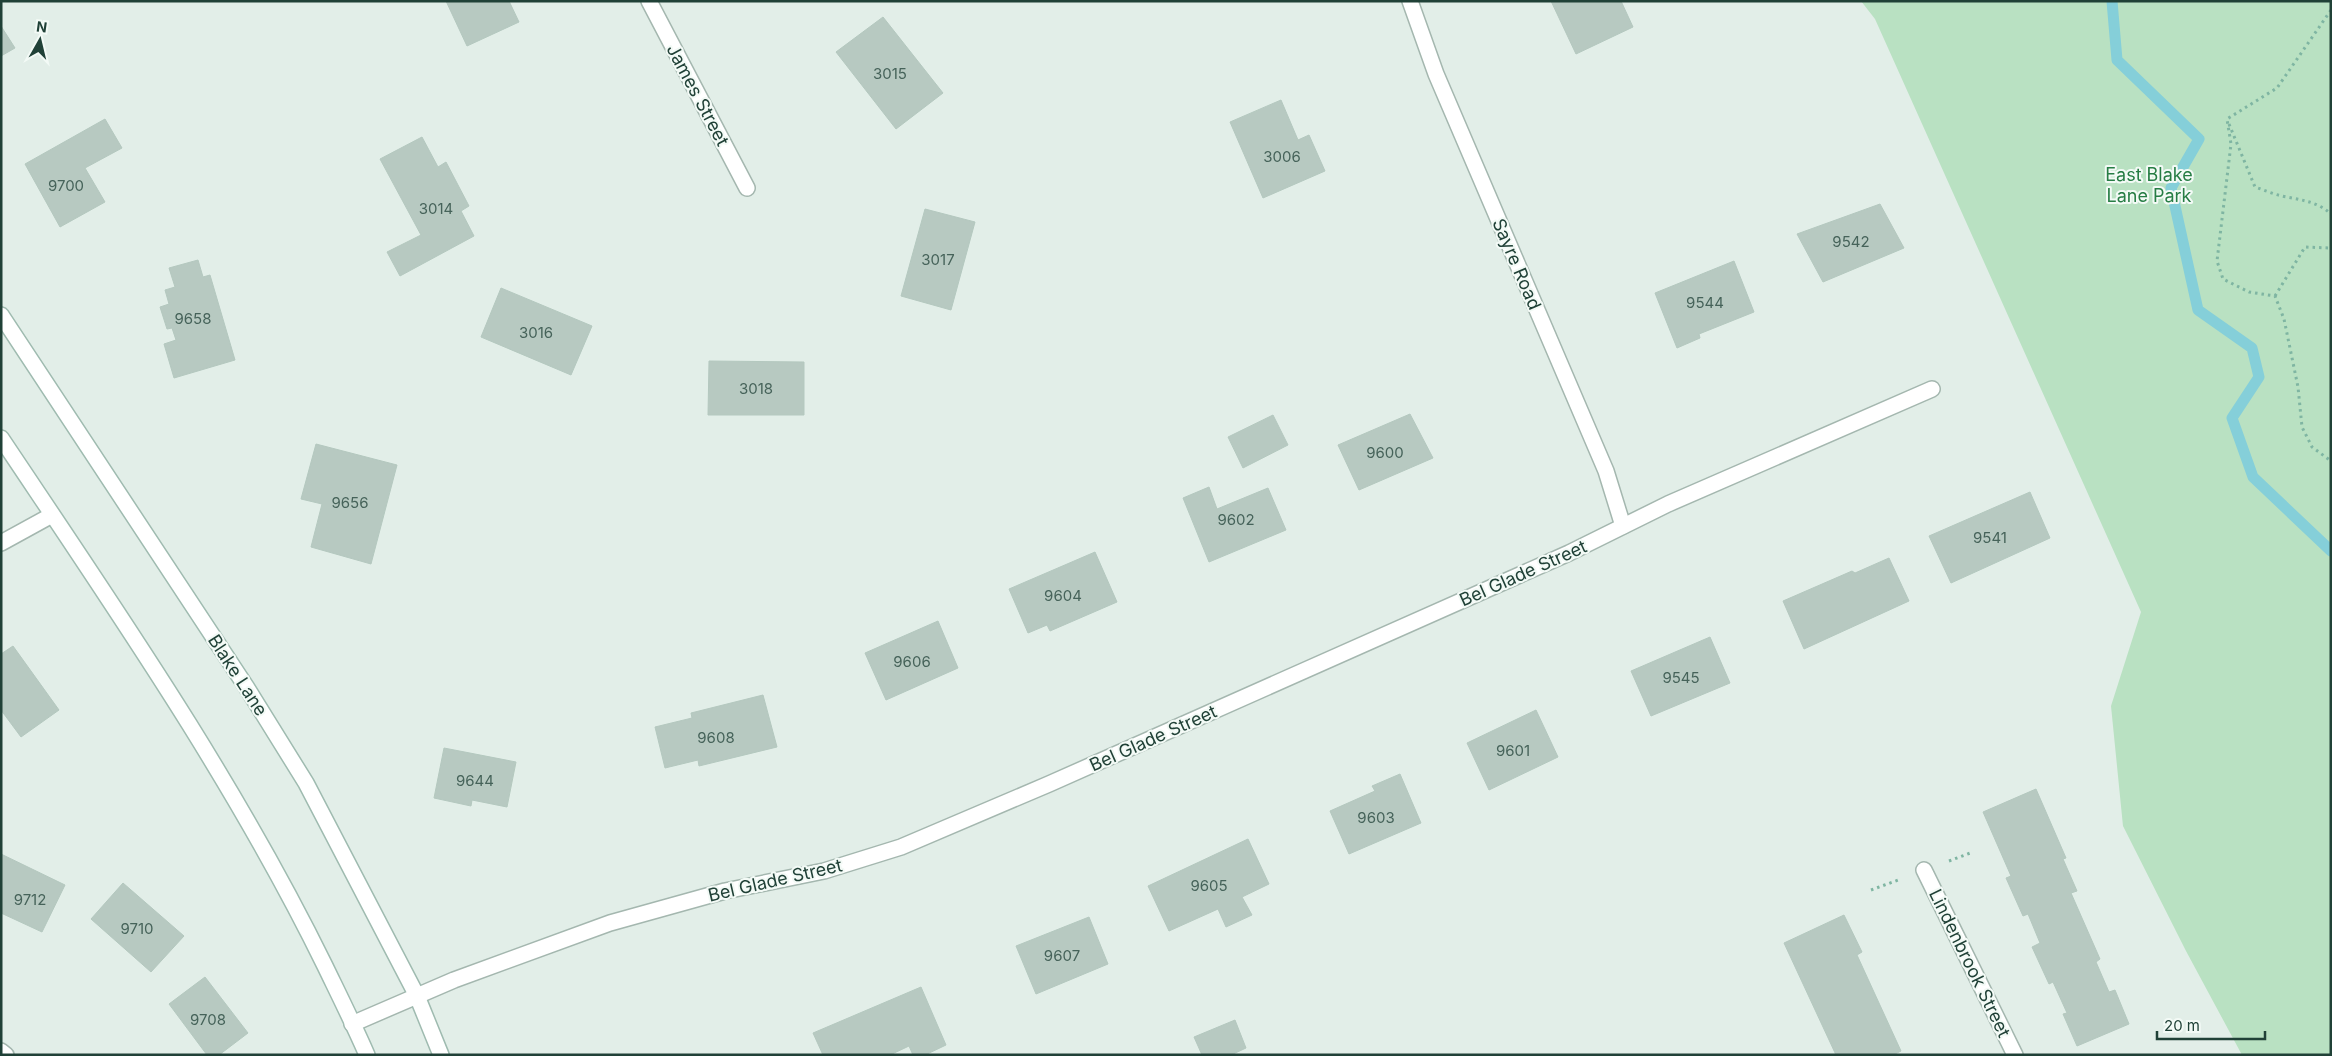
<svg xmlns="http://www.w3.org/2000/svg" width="2332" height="1056" viewBox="0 0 2332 1056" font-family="Inter,sans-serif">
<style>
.green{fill:#b9e1c2}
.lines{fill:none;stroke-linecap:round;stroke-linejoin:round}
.stream{stroke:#85cfd9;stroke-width:11}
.building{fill:#b7c9c1;stroke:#b4c8bf}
.service-casing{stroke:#a4b7af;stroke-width:18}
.minor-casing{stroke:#a4b7af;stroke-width:18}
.secondary-casing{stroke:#9fbbb0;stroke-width:18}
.path{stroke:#7fb5a2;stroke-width:3;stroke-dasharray:2.5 4;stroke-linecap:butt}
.service{stroke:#fff;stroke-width:15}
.minor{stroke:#fff;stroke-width:15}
.secondary{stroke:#fff;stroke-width:15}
.labels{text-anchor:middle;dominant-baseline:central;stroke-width:4;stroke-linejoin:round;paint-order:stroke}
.number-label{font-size:15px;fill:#46635a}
.street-label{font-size:18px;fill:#204137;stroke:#f3faf6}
.park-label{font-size:18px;fill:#267d44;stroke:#f3faf6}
</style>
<rect width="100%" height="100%" fill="#e2eee8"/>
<polygon class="green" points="1861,1 2331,1 2331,1055 2242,1055 2186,951 2123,826 2111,706 2141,612 1875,19"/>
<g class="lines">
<polyline class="stream" points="2112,1 2117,60 2199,139 2171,188 2198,310 2252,348 2259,377 2232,418 2253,477 2331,551"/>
</g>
<g class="building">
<polygon points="446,1 509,1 519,22 467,46"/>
<polygon points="1551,1 1621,1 1633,27 1576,54"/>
<polygon points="883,17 943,93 896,129 836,52"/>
<polygon points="1,26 15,48 1,56"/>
<polygon points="1281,100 1298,140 1309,135 1325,171 1263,198 1230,122"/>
<polygon points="105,119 122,148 85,168 105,202 60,227 25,164"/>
<polygon points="422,137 438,167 446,162 469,206 461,211 474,236 400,276 387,252 421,235 380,159"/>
<polygon points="1880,204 1904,248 1823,282 1797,234"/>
<polygon points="925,209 975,222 951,310 901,296"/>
<polygon points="198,260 203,277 210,275 235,360 174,378 164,344 176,340 172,328 167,329 160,307 169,304 165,290 175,287 169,268"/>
<polygon points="1734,261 1754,312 1699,334 1700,338 1677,348 1655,293"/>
<polygon points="501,288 592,326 571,375 481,337"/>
<polygon points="709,361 804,362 804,415 708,415"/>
<polygon points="1410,414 1433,458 1359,490 1338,445"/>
<polygon points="1273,415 1288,445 1243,468 1228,437"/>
<polygon points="316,444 397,465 371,564 311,547 322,504 301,499"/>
<polygon points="1209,487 1217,509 1268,488 1286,530 1209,562 1183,498"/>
<polygon points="2030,492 2050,538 1951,583 1929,536"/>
<polygon points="1095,552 1117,602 1050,631 1047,625 1028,633 1009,589"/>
<polygon points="1889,558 1909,601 1804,649 1783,601 1852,571 1855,573"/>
<polygon points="938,621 958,668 886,700 865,653"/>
<polygon points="1710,637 1730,683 1651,716 1631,671"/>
<polygon points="13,646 59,710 21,737 1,710 1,654"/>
<polygon points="763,695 777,747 699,766 698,760 665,768 655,727 692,718 691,713"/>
<polygon points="1536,710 1558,757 1489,790 1467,743"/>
<polygon points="444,748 516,762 507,807 472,800 471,806 434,798"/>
<polygon points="1400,774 1421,823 1349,854 1330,811 1375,791 1372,786"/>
<polygon points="2036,789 2066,858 2063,859 2077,891 2071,893 2100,959 2096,962 2109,992 2115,990 2129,1024 2077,1046 2063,1014 2067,1013 2053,982 2049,984 2032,947 2040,943 2028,914 2023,916 2006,878 2011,876 1983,812"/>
<polygon points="1248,839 1269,884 1242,897 1252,915 1226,927 1218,909 1169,931 1148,886"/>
<polygon points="1,854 65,885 42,932 1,913"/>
<polygon points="123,883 184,936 151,972 91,919"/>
<polygon points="1844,915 1862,952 1857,955 1901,1051 1893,1055 1836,1055 1784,943"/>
<polygon points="1089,917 1108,964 1036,994 1016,946"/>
<polygon points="205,977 248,1033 219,1055 207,1055 169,1004"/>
<polygon points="921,987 946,1045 925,1055 913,1055 909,1046 890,1055 823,1055 813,1033"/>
<polygon points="1235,1020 1246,1048 1231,1055 1202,1055 1194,1037"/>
</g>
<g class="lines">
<defs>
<polyline id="service" points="1,543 52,515"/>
<g id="minor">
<polyline points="649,1 747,188"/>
<polyline points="1410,1 1436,74 1606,471 1623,526"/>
<polyline points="1924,870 2015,1055"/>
<polyline points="352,1024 454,980 610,923 725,891 824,871 901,847 1049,784 1569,553 1668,504 1932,389"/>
<polyline points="1,1051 6,1055"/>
</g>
<g id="secondary">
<polyline points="1,315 247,688 306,783 417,996 441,1055"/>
<path d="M 1,438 C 116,610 234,780 325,966 C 339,995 354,1025 367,1055"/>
</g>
</defs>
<use href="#service" class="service-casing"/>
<use href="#minor" class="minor-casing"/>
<use href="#secondary" class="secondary-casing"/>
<g class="path">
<polyline points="2331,10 2277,88 2227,119 2231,144 2217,261 2223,279 2249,292 2275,296 2284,319 2298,387 2302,427 2312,447 2331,461"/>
<path d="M 2229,124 L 2255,187 C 2264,190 2273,194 2282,196 C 2300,200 2317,201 2331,214"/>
<polyline points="2275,296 2305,247 2331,248"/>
<polyline points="1949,861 1973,852"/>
<polyline points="1871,890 1901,879"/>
</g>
<use href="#service" class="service"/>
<use href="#minor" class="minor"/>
<use href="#secondary" class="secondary"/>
</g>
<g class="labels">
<g class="number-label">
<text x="890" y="73">3015</text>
<text x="1282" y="156">3006</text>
<text x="66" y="185">9700</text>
<text x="436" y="208">3014</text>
<text x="1851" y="241">9542</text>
<text x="938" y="259">3017</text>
<text x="1705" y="302">9544</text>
<text x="193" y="318">9658</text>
<text x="536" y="332">3016</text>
<text x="756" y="388">3018</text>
<text x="1385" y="452">9600</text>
<text x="350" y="502">9656</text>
<text x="1236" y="519">9602</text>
<text x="1990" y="537">9541</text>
<text x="1063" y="595">9604</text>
<text x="912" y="661">9606</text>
<text x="1681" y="677">9545</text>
<text x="716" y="737">9608</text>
<text x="1513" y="750">9601</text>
<text x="475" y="780">9644</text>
<text x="1376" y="817">9603</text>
<text x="1209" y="885">9605</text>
<text x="30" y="899">9712</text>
<text x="137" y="928">9710</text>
<text x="1062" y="955">9607</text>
<text x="208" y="1019">9708</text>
</g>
<g class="street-label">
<text transform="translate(698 95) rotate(62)">James Street</text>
<text transform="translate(1517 264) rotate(67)">Sayre Road</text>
<text transform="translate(1523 573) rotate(-24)">Bel Glade Street</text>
<text transform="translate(238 675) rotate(57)">Blake Lane</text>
<text transform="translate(1153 738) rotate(-24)">Bel Glade Street</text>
<text transform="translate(775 880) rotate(-13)">Bel Glade Street</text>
<text transform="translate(1970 963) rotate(64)">Lindenbrook Street</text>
</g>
<g class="park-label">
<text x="2149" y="174">East Blake<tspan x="2149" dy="21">Lane Park</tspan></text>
</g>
</g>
<rect width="2332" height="1056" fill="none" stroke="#204137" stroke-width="5"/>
<g transform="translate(40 40) rotate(8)" stroke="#f3faf6" stroke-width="4" paint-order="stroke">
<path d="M0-4L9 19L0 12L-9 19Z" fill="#204137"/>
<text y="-8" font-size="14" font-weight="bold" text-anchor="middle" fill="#204137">N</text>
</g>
<path d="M2157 1031v8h108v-8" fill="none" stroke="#204137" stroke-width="2.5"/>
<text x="2164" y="1031" font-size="15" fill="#204137" stroke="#f3faf6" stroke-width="4" paint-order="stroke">20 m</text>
</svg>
